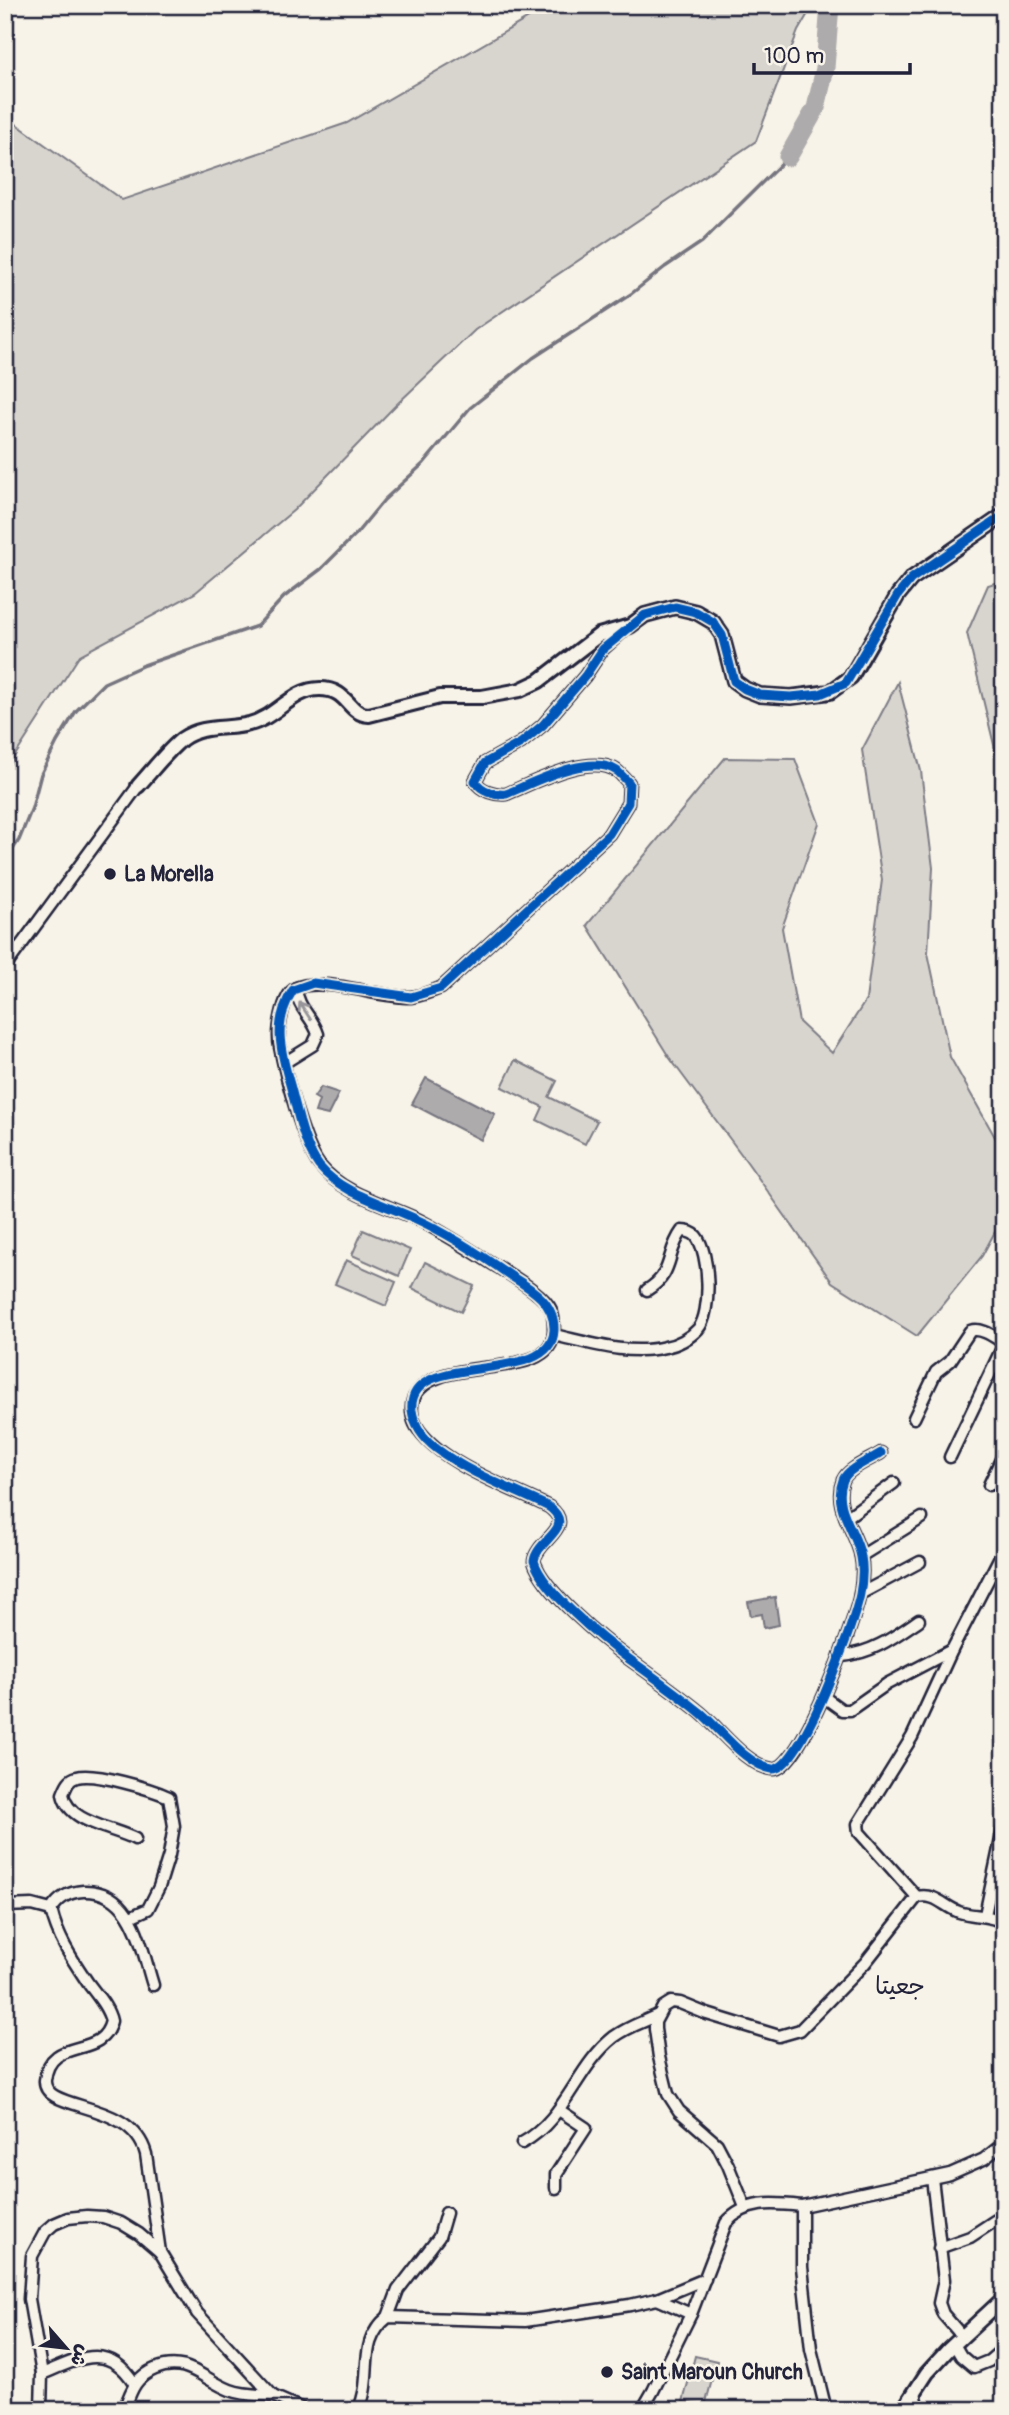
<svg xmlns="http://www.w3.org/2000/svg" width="1009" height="2415" viewBox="0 0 1009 2415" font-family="Pangolin,'Playpen Sans Arabic',sans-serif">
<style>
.green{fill:#d8d5cf;stroke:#7d7c85;stroke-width:2}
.water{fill:#aeabad;stroke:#76747f;stroke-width:2}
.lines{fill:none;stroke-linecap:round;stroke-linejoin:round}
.stream{stroke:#76747f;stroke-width:3.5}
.river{stroke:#aeabad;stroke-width:19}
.minor-casing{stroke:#22223b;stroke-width:15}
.tertiary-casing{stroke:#22223b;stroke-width:18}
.minor{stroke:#f7f3e8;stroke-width:10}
.tertiary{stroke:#f7f3e8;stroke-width:12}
.cycleway-casing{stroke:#f7f3e8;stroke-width:13}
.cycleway{stroke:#0057b8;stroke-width:9}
.oneway{stroke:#97959a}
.poi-dot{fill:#22223b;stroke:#f7f3e8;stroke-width:2.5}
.labels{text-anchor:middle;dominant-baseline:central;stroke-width:5;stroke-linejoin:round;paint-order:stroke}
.poi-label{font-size:21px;font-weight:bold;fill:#22223b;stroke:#f7f3e8;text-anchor:start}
.quarter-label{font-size:24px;fill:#22223b;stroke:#f7f3e8}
</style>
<rect width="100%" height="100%" fill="#f7f3e8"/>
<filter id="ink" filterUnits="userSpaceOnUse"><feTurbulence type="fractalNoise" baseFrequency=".0143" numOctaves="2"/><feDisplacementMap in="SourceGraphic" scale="14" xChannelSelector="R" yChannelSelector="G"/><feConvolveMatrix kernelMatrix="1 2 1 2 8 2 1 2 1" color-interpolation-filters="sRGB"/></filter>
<g filter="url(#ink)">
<g class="green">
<polygon points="551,5 813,5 798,31 756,141 475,330 395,406 294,510 195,593 80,655 5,771 5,116 122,200 347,123"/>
<polygon points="1004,580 1004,775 995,749 967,633 988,585"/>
<polygon points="898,682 921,771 933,868 928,953 950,1057 1004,1153 1004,1215 982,1256 917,1336 832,1282 747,1162 669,1057 587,925 725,758 795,759 819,823 782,928 799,1022 832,1053 866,1000 882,880 862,750"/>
<polygon points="515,1060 557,1081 549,1097 597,1121 585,1144 537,1120 543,1107 502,1087"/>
<polygon points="363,1230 410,1250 399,1276 352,1255"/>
<polygon points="346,1260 396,1282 386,1306 335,1284"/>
<polygon points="425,1262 474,1286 461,1312 412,1288"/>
<polygon points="695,2356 717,2361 705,2406 683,2402"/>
</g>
<g class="water">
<polygon points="426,1078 495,1114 481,1140 412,1104"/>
<polygon points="321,1087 339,1093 328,1115 315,1112 319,1100 314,1097"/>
<polygon points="775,1597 779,1625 764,1628 762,1614 751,1616 748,1602"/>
</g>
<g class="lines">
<polyline class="stream" points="5,861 19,840 32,808 41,774 57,742 76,711 104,683 144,665 257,626 284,597 321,569 356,534 384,500 424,463 470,408 533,358 631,294 665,267 702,242 788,157"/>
<polyline class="river" points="788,157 816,108 825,68 830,5"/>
<defs>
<g id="minor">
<path d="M 627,628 L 603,649 L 585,676 L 543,725 L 521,743 L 485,763 L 475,781 C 481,791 495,795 506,794 C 533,783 590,752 617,771 C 621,774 625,779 629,783 L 628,803 L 609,834 L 441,988 C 431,991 421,996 411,997 C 380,998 322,976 296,988 C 282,995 277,1033 280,1047 C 285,1073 304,1147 320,1166 C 343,1194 385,1204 417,1219 C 445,1233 472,1251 498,1267 C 513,1277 544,1294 551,1310 C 554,1316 554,1324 554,1331 C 552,1386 430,1350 413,1400 C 410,1410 413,1423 419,1430 C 444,1465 511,1488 549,1507 C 577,1528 537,1539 534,1561 C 543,1591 603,1640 629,1659 C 654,1677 678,1694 701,1713 C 721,1730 746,1765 772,1769 C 800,1774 855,1621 860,1594 C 862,1583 863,1567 861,1557 C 857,1532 832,1508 843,1480 C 848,1468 870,1460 881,1453"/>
<polyline points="5,967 138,786"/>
<path d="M 284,1063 L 313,1045 L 318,1034 C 313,1017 297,1008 296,988"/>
<path d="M 554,1335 C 590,1343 629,1356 665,1347 C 677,1345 690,1338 698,1329 C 712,1313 710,1253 696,1236 C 692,1232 687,1231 682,1231 C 665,1254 675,1273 647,1290"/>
<path d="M 914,1418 L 936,1372 L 950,1361 L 970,1331 C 982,1327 994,1337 1004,1343"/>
<polyline points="950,1457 1004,1344"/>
<polyline points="989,1485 1004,1453"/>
<polyline points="846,1518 894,1483"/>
<path d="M 1004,1549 L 952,1650 L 912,1737 L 858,1824 L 859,1832 L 917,1897 C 936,1893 943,1906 959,1912 C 974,1917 990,1914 1004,1923"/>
<polyline points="861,1556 922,1518"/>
<polyline points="860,1594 920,1562"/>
<path d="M 842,1656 C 873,1653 894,1637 919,1620"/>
<polyline points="824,1697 842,1710 850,1710 887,1684 952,1650"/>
<polyline points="5,1906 32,1905 51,1910"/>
<polyline points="985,1915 1004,1825"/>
<path d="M 130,1917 L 148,1909 L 159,1887 L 169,1855 L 174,1826 L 169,1797 C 151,1789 95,1772 77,1777 C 68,1779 66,1787 63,1794 C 68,1823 112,1827 135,1839"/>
<path d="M 153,1985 C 141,1948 134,1889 83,1891 C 68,1892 59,1898 51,1910 C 58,1939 72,1959 88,1983 C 96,1994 108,2007 111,2021 C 102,2061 50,2034 45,2080 C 42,2113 131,2098 146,2154 L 160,2252"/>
<path d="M 522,2143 C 566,2119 576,2067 614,2037 C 627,2027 643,2022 658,2015"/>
<polyline points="932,2178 944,2280 939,2303 943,2314 962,2336"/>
<polyline points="556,2188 556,2174 586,2128 559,2110"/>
<polyline points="802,2206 802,2267 811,2349 826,2410"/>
<polyline points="745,2207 728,2165 717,2144 679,2111 668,2094 659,2057 655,2029 655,2022 663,2007 671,2002 680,2003 707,2014 779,2036 800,2030 865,1963 917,1897"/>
<polyline points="939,2248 970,2237 996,2220"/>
<polyline points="657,2299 691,2314"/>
<polyline points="388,2317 398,2290 439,2237 446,2213"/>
<polyline points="954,2344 961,2356 974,2367 989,2361 1004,2348"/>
<path d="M 42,2374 C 78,2359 108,2341 134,2383"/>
<polyline points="915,2392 919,2410"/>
<polyline points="41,2410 42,2374 29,2299 32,2256 45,2232 54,2224 68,2218 87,2216 103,2217 121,2223 139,2234 160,2252 197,2313 273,2396 305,2410"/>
<path d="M 124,2410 C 131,2391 135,2377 155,2369 C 187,2356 202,2379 230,2390 C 243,2395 258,2395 273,2396"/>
<path d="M 358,2410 C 375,2378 355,2343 388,2317 L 525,2321 L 630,2305 L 657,2299 L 705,2279"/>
<path d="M 642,2410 L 653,2391 L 691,2314 L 726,2223 C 746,2200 773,2203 802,2206 L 950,2174 L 984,2159 L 1004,2143"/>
</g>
<g id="tertiary">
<path d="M 138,786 C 152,771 166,752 182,739 C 203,724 227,730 249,724 C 276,718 292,689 320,689 C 349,689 347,714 369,715 L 440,697 L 482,697 L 520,690 L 539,681 L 599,635 L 630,626 L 645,615 L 675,607 L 696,612 L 713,622 L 722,635 L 734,681 L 745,689 L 760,695 L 791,697 L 830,692 L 851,677 L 898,595 L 911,579 L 1004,515"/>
<polyline points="903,2410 927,2373 948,2350 1004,2298"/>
</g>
</defs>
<use href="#minor" class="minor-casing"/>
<use href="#tertiary" class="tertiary-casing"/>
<use href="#minor" class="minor"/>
<use href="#tertiary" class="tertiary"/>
<defs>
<path id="cycleway" d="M 881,1453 C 870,1460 848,1468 843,1480 C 832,1508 857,1532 861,1557 C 863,1567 862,1583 860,1594 C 855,1621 800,1774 772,1769 C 746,1765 721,1730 701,1713 C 678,1694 654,1677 629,1659 C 603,1640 543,1591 534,1561 C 537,1539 577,1528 549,1507 C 513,1489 470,1474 437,1449 C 424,1439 414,1427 412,1410 C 406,1347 552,1389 554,1330 C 555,1303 532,1289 511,1276 C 481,1255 449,1234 416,1219 C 385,1204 342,1194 319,1166 C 302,1143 297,1108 289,1081 C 280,1049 273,1021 293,990 L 313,983 L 411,997 L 441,988 L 609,834 L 628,803 L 629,783 C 625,779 621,774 617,771 C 590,752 533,783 506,794 C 495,795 481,791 475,781 L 485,763 L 521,743 L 543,725 L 585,676 L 603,649 L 645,615 L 675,607 L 696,612 L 713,622 L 722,635 L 734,681 L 745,689 L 760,695 L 791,697 L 820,694 L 846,683 L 898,595 L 911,579 L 1004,515"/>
</defs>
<use href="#cycleway" class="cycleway-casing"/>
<use href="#cycleway" class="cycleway"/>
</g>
<defs><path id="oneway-shaft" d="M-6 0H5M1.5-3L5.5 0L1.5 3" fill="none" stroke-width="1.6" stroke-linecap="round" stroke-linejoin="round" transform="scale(1.75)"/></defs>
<use class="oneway" href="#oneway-shaft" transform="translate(305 1011) rotate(-123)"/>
</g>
<g class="poi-dot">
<circle cx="110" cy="874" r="7"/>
<circle cx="607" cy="2372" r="7"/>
</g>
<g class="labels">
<g class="poi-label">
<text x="124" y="874">La Morella</text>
<text x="621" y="2372">Saint Maroun Church</text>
</g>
<g class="quarter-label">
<text x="900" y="1986">جعيتا</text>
</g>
</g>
<rect width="1009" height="2415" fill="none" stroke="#f7f3e8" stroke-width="28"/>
<rect x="14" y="14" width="981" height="2387" fill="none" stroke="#22223b" stroke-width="2.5" filter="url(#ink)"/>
<g transform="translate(66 2348) rotate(118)" stroke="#f7f3e8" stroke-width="5" paint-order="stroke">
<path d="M0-5L12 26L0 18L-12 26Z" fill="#22223b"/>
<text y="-10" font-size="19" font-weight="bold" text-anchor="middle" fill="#22223b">ش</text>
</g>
<path d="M754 63v10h156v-10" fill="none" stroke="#22223b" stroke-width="3.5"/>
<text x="764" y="63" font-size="21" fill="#22223b" stroke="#f7f3e8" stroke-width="5" paint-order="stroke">100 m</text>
</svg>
